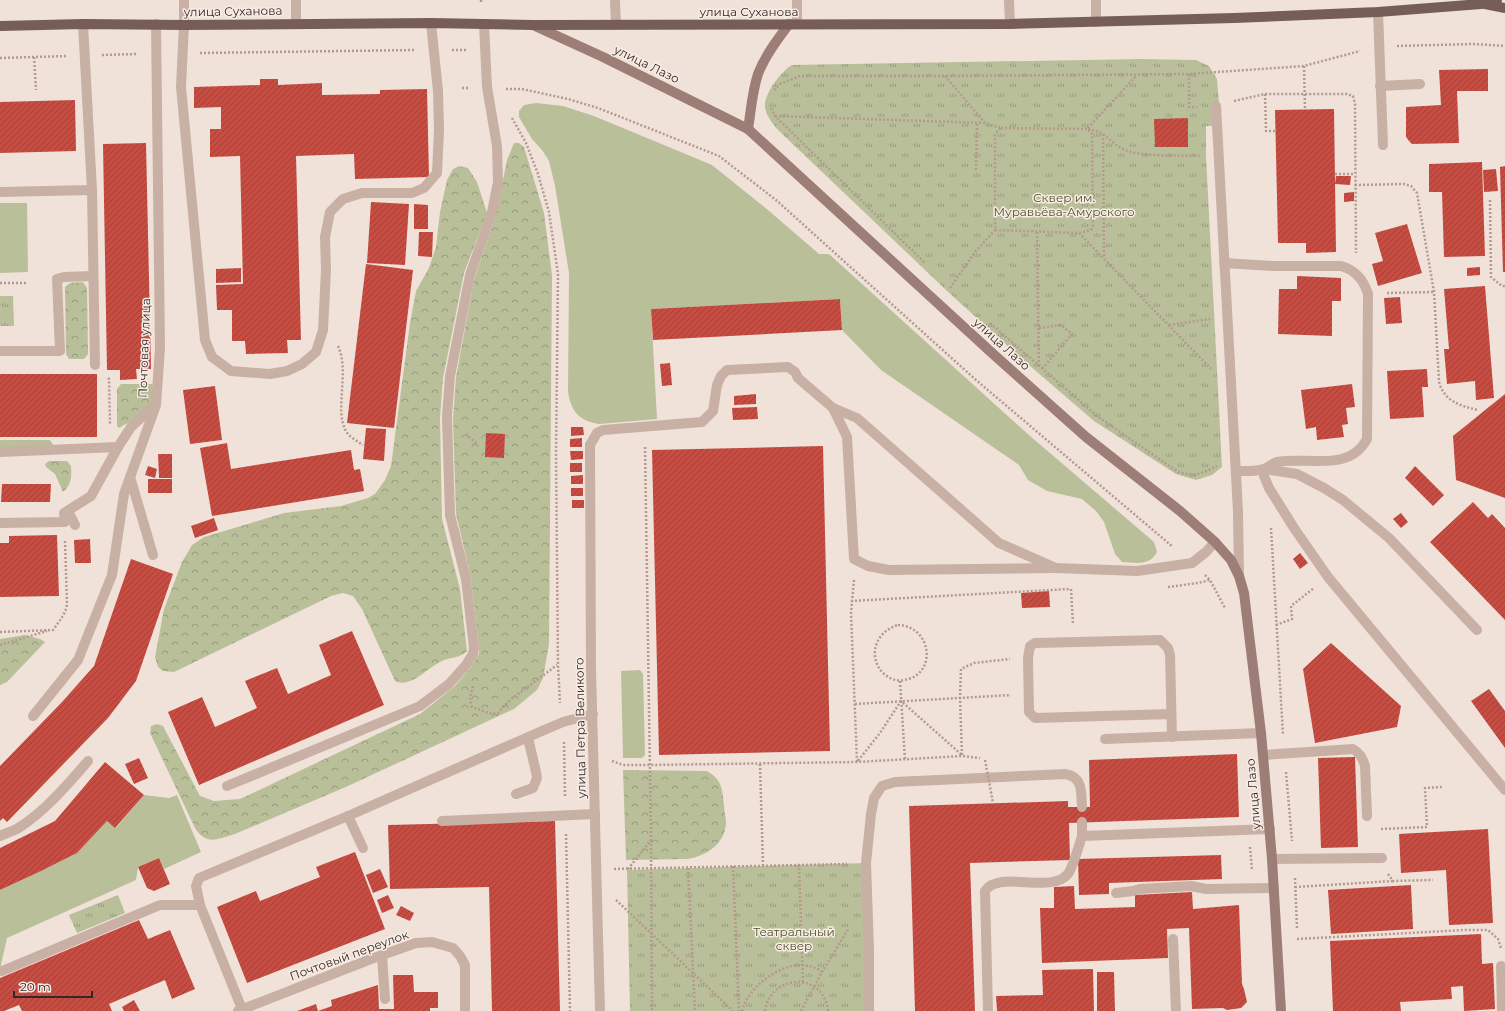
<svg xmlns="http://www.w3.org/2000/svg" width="1505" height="1011" viewBox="0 0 1505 1011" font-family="Montserrat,sans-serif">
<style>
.grass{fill:#b9bf99}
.forest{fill:url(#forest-crowns)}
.park{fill:url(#park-tufts)}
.building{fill:url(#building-hatch)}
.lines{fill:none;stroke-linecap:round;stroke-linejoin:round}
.path{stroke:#b49990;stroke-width:2.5;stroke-dasharray:2 2;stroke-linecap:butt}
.service{stroke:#c8b0a5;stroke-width:10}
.minor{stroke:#c8b0a5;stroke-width:10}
.secondary{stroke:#9c7e77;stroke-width:10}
.primary{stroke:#765d57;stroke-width:10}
.path-bridge{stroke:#b49990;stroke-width:2.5;stroke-dasharray:2 2;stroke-linecap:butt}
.labels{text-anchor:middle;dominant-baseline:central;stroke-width:3;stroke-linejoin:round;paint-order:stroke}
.street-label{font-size:12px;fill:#342826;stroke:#f9ece5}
.park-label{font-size:12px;fill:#4a522b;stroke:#f9ece5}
</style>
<defs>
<pattern id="forest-crowns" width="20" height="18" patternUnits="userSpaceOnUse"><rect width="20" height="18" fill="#b9bf99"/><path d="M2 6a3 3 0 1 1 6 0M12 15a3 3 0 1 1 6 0" fill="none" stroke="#979b7d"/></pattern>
<pattern id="park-tufts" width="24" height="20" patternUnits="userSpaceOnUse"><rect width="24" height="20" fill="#b9bf99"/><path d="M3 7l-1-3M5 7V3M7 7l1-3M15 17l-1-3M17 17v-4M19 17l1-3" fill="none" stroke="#979b7d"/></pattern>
<pattern id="building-hatch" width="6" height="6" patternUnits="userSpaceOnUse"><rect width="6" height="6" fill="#c44e44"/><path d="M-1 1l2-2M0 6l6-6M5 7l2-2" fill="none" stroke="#a04139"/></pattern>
</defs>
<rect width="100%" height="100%" fill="#f1e2d9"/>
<g class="grass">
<path d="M 536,103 L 563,106 L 594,116 L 712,165 L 768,210 L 819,254 L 829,254 L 1030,436 L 1154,542 L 1157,552 C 1150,566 1136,563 1122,562 L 1115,554 L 1104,522 L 1096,511 L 1082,499 L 1047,491 L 1028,480 L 1019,465 L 881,370 L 842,330 L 840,299 L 651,309 L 657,419 L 599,424 C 579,421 571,411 568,392 L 569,273 L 555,186 L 549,161 L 542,150 L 532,139 L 519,117 L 519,111 L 524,105 Z"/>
<polygon points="0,203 27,203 28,272 0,273"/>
<polygon points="0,440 50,440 53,445 0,451"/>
<polygon points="640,670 643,674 645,755 642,758 623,758 621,671"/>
<polygon points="144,795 169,798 177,795 201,852 164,869 159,858 138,867 136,880 7,938 0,969 0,890 39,872 77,853 107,821 116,828"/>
</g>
<g class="forest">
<path d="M 514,143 L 519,143 L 524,147 L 544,213 L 552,275 L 549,644 L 543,678 L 537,690 L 514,709 L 348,786 L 235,834 C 218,839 206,846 195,828 L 150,733 L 151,726 L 157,724 L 163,726 L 200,796 L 214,801 L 240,799 L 420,714 L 455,686 L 471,667 L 479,654 L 479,648 L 471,578 L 456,514 L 453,419 L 456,377 L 474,280 L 496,215 L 507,160 Z"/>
<path d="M 459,166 L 468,168 L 477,182 L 487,213 L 464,273 L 443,378 L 440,418 L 442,519 L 460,589 L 467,651 C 461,658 450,657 442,661 C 429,667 421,678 407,682 C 403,683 399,683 395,681 L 362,609 L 353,596 L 343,593 L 331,596 L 174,672 L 163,671 L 158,667 L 155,657 L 164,609 L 182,562 L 192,545 L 204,537 L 284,513 L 341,506 L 368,498 L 375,494 L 385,480 L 391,466 L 410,323 L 416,291 L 429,268 L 436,247 L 440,212 L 447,180 L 453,169 Z"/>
<polygon points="83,282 87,288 88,354 84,359 69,359 66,354 65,287 70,283"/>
<path d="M 121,384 L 152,384 C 154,388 155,398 154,403 C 151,410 126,424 119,428 L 117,426 L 117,389 Z"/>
<path d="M 49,461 L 67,461 L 71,466 C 72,476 71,486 63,492 L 55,474 L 46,467 L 45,464 Z"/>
<polygon points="25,635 40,639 45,642 7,682 0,685 0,639"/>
<path d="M 623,770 L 707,771 C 722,780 722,788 724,805 C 724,811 726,817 726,823 C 725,844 706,856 688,859 L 626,860 Z"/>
</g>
<g class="park">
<path d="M 1141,59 L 1196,60 L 1209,66 L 1217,79 L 1221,126 L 1206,126 L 1206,156 L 1222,467 L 1212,475 L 1196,480 L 1176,474 L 1094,421 L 1023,360 L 946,290 L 778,130 C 773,124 767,117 765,108 C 763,95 781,71 792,65 Z"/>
<polygon points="0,296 13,296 14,326 0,326"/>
<polygon points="867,863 869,1011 630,1011 627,870"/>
<polygon points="118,895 125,913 77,933 69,915"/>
</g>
<g class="building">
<polygon points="1488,69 1488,91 1457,91 1459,143 1412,144 1409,141 1406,137 1406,107 1441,105 1439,70"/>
<polygon points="260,79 278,79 278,85 322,83 322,95 380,94 380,90 427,89 429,177 355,179 354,154 296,156 301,340 287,340 288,353 246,354 245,341 232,341 232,310 217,310 216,285 243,284 240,156 210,157 210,129 221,129 221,107 194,108 194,87 260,85"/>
<polygon points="75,100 76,151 0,153 0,102"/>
<polygon points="1334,109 1336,252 1306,253 1306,243 1278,243 1275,110"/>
<polygon points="1188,118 1188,147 1155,147 1154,119"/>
<polygon points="146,143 151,369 136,369 137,379 120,380 120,370 107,370 103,144"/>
<polygon points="1482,162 1485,256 1444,257 1442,192 1429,192 1429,164"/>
<polygon points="1505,166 1505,272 1503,272 1500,167"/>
<polygon points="1496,169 1498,191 1484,192 1483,170"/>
<polygon points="1336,176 1351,176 1350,185 1335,184"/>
<polygon points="1354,192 1354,201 1344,202 1344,193"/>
<polygon points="371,202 409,204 405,265 367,263"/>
<polygon points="414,204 428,205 428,229 414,229"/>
<polygon points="1407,224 1422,273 1378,286 1372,264 1383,261 1375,233"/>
<polygon points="419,232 433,232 432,257 418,256"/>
<polygon points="366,264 413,270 394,428 347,423"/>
<polygon points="1480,267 1480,275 1467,276 1467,268"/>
<polygon points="241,268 241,282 216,283 216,269"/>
<polygon points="1297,276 1341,278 1341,301 1332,301 1332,336 1278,334 1279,289 1297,289"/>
<polygon points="1485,286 1494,398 1476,400 1475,381 1447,384 1444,349 1449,349 1444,289"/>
<polygon points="1400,297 1402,323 1386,324 1384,298"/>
<polygon points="840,299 842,330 653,340 651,309"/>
<polygon points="670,363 672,385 662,386 660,364"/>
<polygon points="1427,369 1428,387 1422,387 1424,417 1390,419 1387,371"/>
<rect x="0" y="374" width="97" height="63"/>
<polygon points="1352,384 1355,407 1346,408 1348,424 1342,425 1344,437 1317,440 1316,427 1306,429 1301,390"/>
<polygon points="215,386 222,440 190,444 183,390"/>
<polygon points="756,394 756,404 734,405 734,396"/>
<polygon points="1505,394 1505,498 1456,480 1453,436"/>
<polygon points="757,407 758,419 733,420 732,408"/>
<polygon points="571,427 583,427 584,435 571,436"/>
<polygon points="366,428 386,429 384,461 363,459"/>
<polygon points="486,433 505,434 504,458 485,457"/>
<polygon points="582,438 582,447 570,447 570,439"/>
<polygon points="227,443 231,469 351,450 354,470 360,469 364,491 212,516 200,448"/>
<polygon points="823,446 830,751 659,755 652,450"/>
<polygon points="570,451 583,451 583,459 571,460"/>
<polygon points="158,454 172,454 172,478 159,478"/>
<rect x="570" y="463" width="12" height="9"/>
<polygon points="148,466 157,469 155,478 145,475"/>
<polygon points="1415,466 1444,495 1433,506 1405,478"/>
<polygon points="583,475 583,484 571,484 571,476"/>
<rect x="148" y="479" width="24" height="14"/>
<polygon points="2,484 51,484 50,502 1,502"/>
<rect x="571" y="488" width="12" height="8"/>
<rect x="572" y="500" width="12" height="8"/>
<polygon points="1473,502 1488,518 1492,514 1505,528 1505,620 1430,542"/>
<polygon points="1401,513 1408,522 1401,528 1393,519"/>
<polygon points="214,518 218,530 195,538 191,526"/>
<polygon points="57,535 59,596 0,597 0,543 9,543 9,536"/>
<polygon points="90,539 91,563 75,563 74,540"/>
<polygon points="1300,553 1308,563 1300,569 1293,559"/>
<polygon points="131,559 173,574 136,681 108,718 77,750 7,822 3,818 0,821 0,766 62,702 94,666"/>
<polygon points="1049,591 1050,607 1022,608 1021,593"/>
<polygon points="352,631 384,705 199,785 168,712 202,697 215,727 257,708 245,681 277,668 288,694 331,675 319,645"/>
<polygon points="1331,643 1401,706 1397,727 1315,743 1303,669"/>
<polygon points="1489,689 1505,711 1505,748 1471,701"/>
<polygon points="1237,754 1239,817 1069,823 1070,860 970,863 975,1011 915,1011 909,806 1068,801 1068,807 1090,807 1089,760"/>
<polygon points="1355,757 1358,847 1321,848 1318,758"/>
<polygon points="139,758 148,778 134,784 125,764"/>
<polygon points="105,762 144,795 115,828 107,821 77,853 39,872 0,890 0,848 55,821"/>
<polygon points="555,821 560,1011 492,1011 489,887 390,889 388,825"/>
<polygon points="1488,829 1493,923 1449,925 1446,870 1401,873 1399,834"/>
<polygon points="355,852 385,929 247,983 217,907 256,891 260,901 320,877 316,867"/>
<polygon points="1221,855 1222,879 1109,883 1109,894 1079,895 1078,859"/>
<polygon points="159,858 170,884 154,891 147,888 138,867"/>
<polygon points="380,869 388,887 373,893 366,875"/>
<polygon points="1411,885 1413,929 1331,934 1328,890"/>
<polygon points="1074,886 1075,909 1135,907 1135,895 1192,892 1193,909 1239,905 1242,984 1244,989 1247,1002 1241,1008 1227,1010 1223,1008 1192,1009 1189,928 1167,929 1168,958 1042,963 1040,908 1054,908 1054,887"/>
<polygon points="388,895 394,908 382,913 377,900"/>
<polygon points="401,906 414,913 410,921 396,915"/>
<polygon points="139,920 148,939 170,930 195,989 172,999 165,980 109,1004 112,1011 22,1011 19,1005 4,1011 0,1011 0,978"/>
<polygon points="1481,934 1482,964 1493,963 1495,1009 1464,1011 1463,986 1451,987 1452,999 1400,1002 1401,1011 1333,1011 1330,941"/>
<polygon points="1093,969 1094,1011 997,1011 996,996 1043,995 1042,970"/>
<polygon points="1097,972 1114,972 1115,1011 1097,1011"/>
<polygon points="393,975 413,975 414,992 438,992 438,1008 430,1008 430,1011 297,1011 316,1004 318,1011 332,1006 331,1000 378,985 379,1009 394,1009"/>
<polygon points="134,1000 140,1011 124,1011 122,1007"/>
</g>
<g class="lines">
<g class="path">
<polyline points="481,0 481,3"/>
<polyline points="1397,46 1473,44 1505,46"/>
<polyline points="452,50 467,50"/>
<polyline points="200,53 415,50"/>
<polyline points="102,55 137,54"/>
<polyline points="34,57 36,90"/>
<polyline points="0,58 67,56"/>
<polyline points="1189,74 1189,107 1197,107"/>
<polyline points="945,76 985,123"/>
<polyline points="462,88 469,88"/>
<polyline points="506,89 522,89 568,99 598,108 719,156 776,200 976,380 1173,547"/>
<polyline points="774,90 780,84 800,76 944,76 1189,74 1304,66 1360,51"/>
<polyline points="1265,94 1266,131 1276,131"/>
<polyline points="1234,101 1265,94 1347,94 1353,96 1355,104 1356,253"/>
<polyline points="771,108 775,116 925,263"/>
<polyline points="775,116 985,123 1001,128"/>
<polyline points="512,118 526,143 538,174 549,212 558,274 556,453 558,665 560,703"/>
<polygon points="1001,128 1088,129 1092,134 1093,225 1091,230 1079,233 995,230 995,135 998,130"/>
<polyline points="1088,128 1136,76"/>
<path d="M 1088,129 C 1108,132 1110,144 1125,150 C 1141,157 1181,155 1200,156"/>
<polyline points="1103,134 1104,257"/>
<polyline points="976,170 977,123"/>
<polyline points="1335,174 1355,174"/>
<path d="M 1355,185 L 1404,184 L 1411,186 L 1417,193 L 1434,292 L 1439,382 C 1444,401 1460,406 1478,410"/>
<polyline points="1490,200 1491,277 1502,286 1505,286"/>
<polyline points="1037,232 1039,367"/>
<polyline points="1079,233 1211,369"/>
<polyline points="0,283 28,283"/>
<polyline points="950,288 975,252 995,230"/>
<polyline points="1387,293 1434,292"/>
<path d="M 990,323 L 1097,416 L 1178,472 C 1195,477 1201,474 1217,466"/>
<polyline points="1169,325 1210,319"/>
<polyline points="1039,328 1061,325 1072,334 1042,369"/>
<path d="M 338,346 C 350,371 334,411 346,431 C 349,437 357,441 363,445"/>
<polyline points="108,378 109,379 110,424"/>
<polyline points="466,434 477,444"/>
<polyline points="1271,528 1283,735"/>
<polyline points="1205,575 1210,580 1225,608"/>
<polyline points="854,580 851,613 857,762 880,733 901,701 962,755"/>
<polyline points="1168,587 1198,583 1210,580"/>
<polyline points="1071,589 1073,624"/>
<polyline points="851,601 1069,589"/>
<path d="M 898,625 C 932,626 938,675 904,680 C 896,682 888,678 882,672 C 867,654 877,631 898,625 Z"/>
<polyline points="1276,625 1292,619 1291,606 1314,588"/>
<path d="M 0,632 L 53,630 C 59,621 66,614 67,604 L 65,541"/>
<polyline points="0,645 47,631"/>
<polyline points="900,681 905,760"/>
<path d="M 473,686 C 471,694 469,699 472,707 L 492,714 L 498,713 L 510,700 L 557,665"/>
<polyline points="855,704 1011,695"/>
<polyline points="564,742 565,797"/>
<polyline points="962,755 960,698 961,669 974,663 1010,659"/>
<polyline points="612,761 623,765 649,765 857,762 962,756 980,758"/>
<polyline points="760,764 763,865"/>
<polyline points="1286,772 1292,841"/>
<polyline points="1381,829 1427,827 1425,788 1442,787"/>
<polyline points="566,834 570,1011"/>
<polyline points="651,840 652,1011"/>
<polyline points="1250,847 1252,870"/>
<polyline points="799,864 803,982"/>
<polyline points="733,866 739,1011"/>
<polyline points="688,868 695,1011"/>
<polyline points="614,869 847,864"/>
<polyline points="628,869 651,840 645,445"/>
<polyline points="1388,874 1393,881 1433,880"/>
<polyline points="1295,878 1297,929"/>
<polyline points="1295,887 1393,881"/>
<polyline points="616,900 733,1011"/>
<polyline points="1297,939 1465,930 1488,930 1498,939 1501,948"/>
<path d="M 742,1011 C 743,1007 745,1003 747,999 C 760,977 797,953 822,972"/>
<path d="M 765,1011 C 770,974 824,971 828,1011"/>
<polyline points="801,1011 822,972 849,928"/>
</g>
<g class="service">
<polyline points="184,0 184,25 181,87 205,340 212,357 231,371 270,374 287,371 302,364 316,352 323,330 326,270 325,237 330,212 343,199 362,193 412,193 424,188 437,173 439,130 438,91 431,23"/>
<polyline points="296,0 296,23"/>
<polyline points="615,0 616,25"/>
<polyline points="797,0 797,24"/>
<polyline points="1009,0 1010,24"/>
<polyline points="1096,0 1096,22"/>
<polyline points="1378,12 1383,145"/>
<polyline points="83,24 92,190 95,365"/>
<polyline points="1380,86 1420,84"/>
<polyline points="1216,106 1238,512 1239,576"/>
<polyline points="0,192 92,190"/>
<path d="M 1224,263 L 1273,266 L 1341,266 C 1356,270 1364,281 1368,294 L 1367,439 C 1349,473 1308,456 1277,462 C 1272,463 1268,468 1264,469 C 1256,472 1244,471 1236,471"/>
<polyline points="0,351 60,351 57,279 64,277 93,276"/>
<polyline points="833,408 857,418 999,543 1056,568 1137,571 1192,563 1206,552 1215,542"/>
<polyline points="590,445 597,433 603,430 702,422 713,411 717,385 721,376 727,370 788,367 795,372 798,378 833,408 847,437 854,559 868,566 889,570 1056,568"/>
<polyline points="0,452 118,447 131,427 154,406"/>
<polyline points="130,477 153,555"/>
<polyline points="68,511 75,525"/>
<polyline points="0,523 65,522 64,513 91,496 118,447"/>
<polyline points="1477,630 1389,538 1343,500 1324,488 1297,474 1264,469 1264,476 1269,488 1294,528 1328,577 1505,790"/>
<polyline points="1171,714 1035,718 1029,712 1028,658 1030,646 1035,643 1160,640 1168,648 1170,655 1172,737"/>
<polyline points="33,716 78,660 112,575 124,494 156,405 160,348 156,24"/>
<polyline points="1105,739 1261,733"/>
<path d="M 1263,755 L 1353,749 C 1360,753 1363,758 1365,766 L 1367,816"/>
<polyline points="227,786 420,706 449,684 466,665 473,654 474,648 466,579 450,515 447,416 450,376 470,275 492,212 498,182 497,146 487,87 484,24"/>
<polyline points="516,794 533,788 537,778 536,772 528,738"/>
<polyline points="348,816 363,848"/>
<polyline points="442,821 595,814"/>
<polyline points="1082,822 1082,836 1270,829"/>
<path d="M 0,836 C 6,833 14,831 20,827 C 46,810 68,784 88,761"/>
<polyline points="1272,859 1382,858"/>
<polyline points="1116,893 1133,891 1140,889 1191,886 1206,889 1274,888"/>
<polyline points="1173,939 1176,1011"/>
<polyline points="382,956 385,999"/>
<polyline points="1501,966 1502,1011"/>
<polyline points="2,971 160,905 200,905"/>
<path d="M 869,1011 L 869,950 L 866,863 L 871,814 L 874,798 L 882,786 L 895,782 L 1065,774 C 1083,777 1081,791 1082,807"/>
<path d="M 988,1011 L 985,891 C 1000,869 1050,895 1068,874 C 1073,867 1079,845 1082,836"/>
</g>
<g class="minor">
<polyline points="590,445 591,669 600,1011"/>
<polyline points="242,1009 200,905 196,886 199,878 348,816 542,731 563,722 593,714"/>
<polyline points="238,1011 371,959 416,943 432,942 453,948 460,956 465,965 465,1011"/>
</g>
<g class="secondary">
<polyline points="533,25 603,57 748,129 992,353 1086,437 1180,511 1215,542 1231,560 1239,576 1244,593 1261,733 1272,859 1281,1011"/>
<path d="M 748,129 C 751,111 752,92 758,74 C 765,56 777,40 789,24"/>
</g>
<g class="primary">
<polyline points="1485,4 1505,8"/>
<polyline points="0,26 83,24 184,25 431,23 533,25 1010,24 1234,18 1378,12 1481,4 1497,0"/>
</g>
<g class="path-bridge">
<polyline points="1304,66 1305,110"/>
<polyline points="985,760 993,803"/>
</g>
</g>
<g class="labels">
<g class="street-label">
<text transform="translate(233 11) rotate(-1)">улица Суханова</text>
<text x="749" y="11">улица Суханова</text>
<text transform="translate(647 64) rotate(26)">улица Лазо</text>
<text transform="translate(1002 344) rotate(42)">улица Лазо</text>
<text transform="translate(144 348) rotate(-88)">Почтовая улица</text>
<text transform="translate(580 728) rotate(-91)">улица Петра Великого</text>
<text transform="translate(1253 794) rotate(-95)">улица Лазо</text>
<text transform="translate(349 955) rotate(-20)">Почтовый переулок</text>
</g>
<g class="park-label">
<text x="1064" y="197">Сквер им.<tspan x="1064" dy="14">Муравьёва-Амурского</tspan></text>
<text x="794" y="931">Театральный<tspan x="794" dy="14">сквер</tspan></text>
</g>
</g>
<path d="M14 991v6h78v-6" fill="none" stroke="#342826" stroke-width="2"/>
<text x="20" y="991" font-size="12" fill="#342826" stroke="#f9ece5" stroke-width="3" paint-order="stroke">20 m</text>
</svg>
